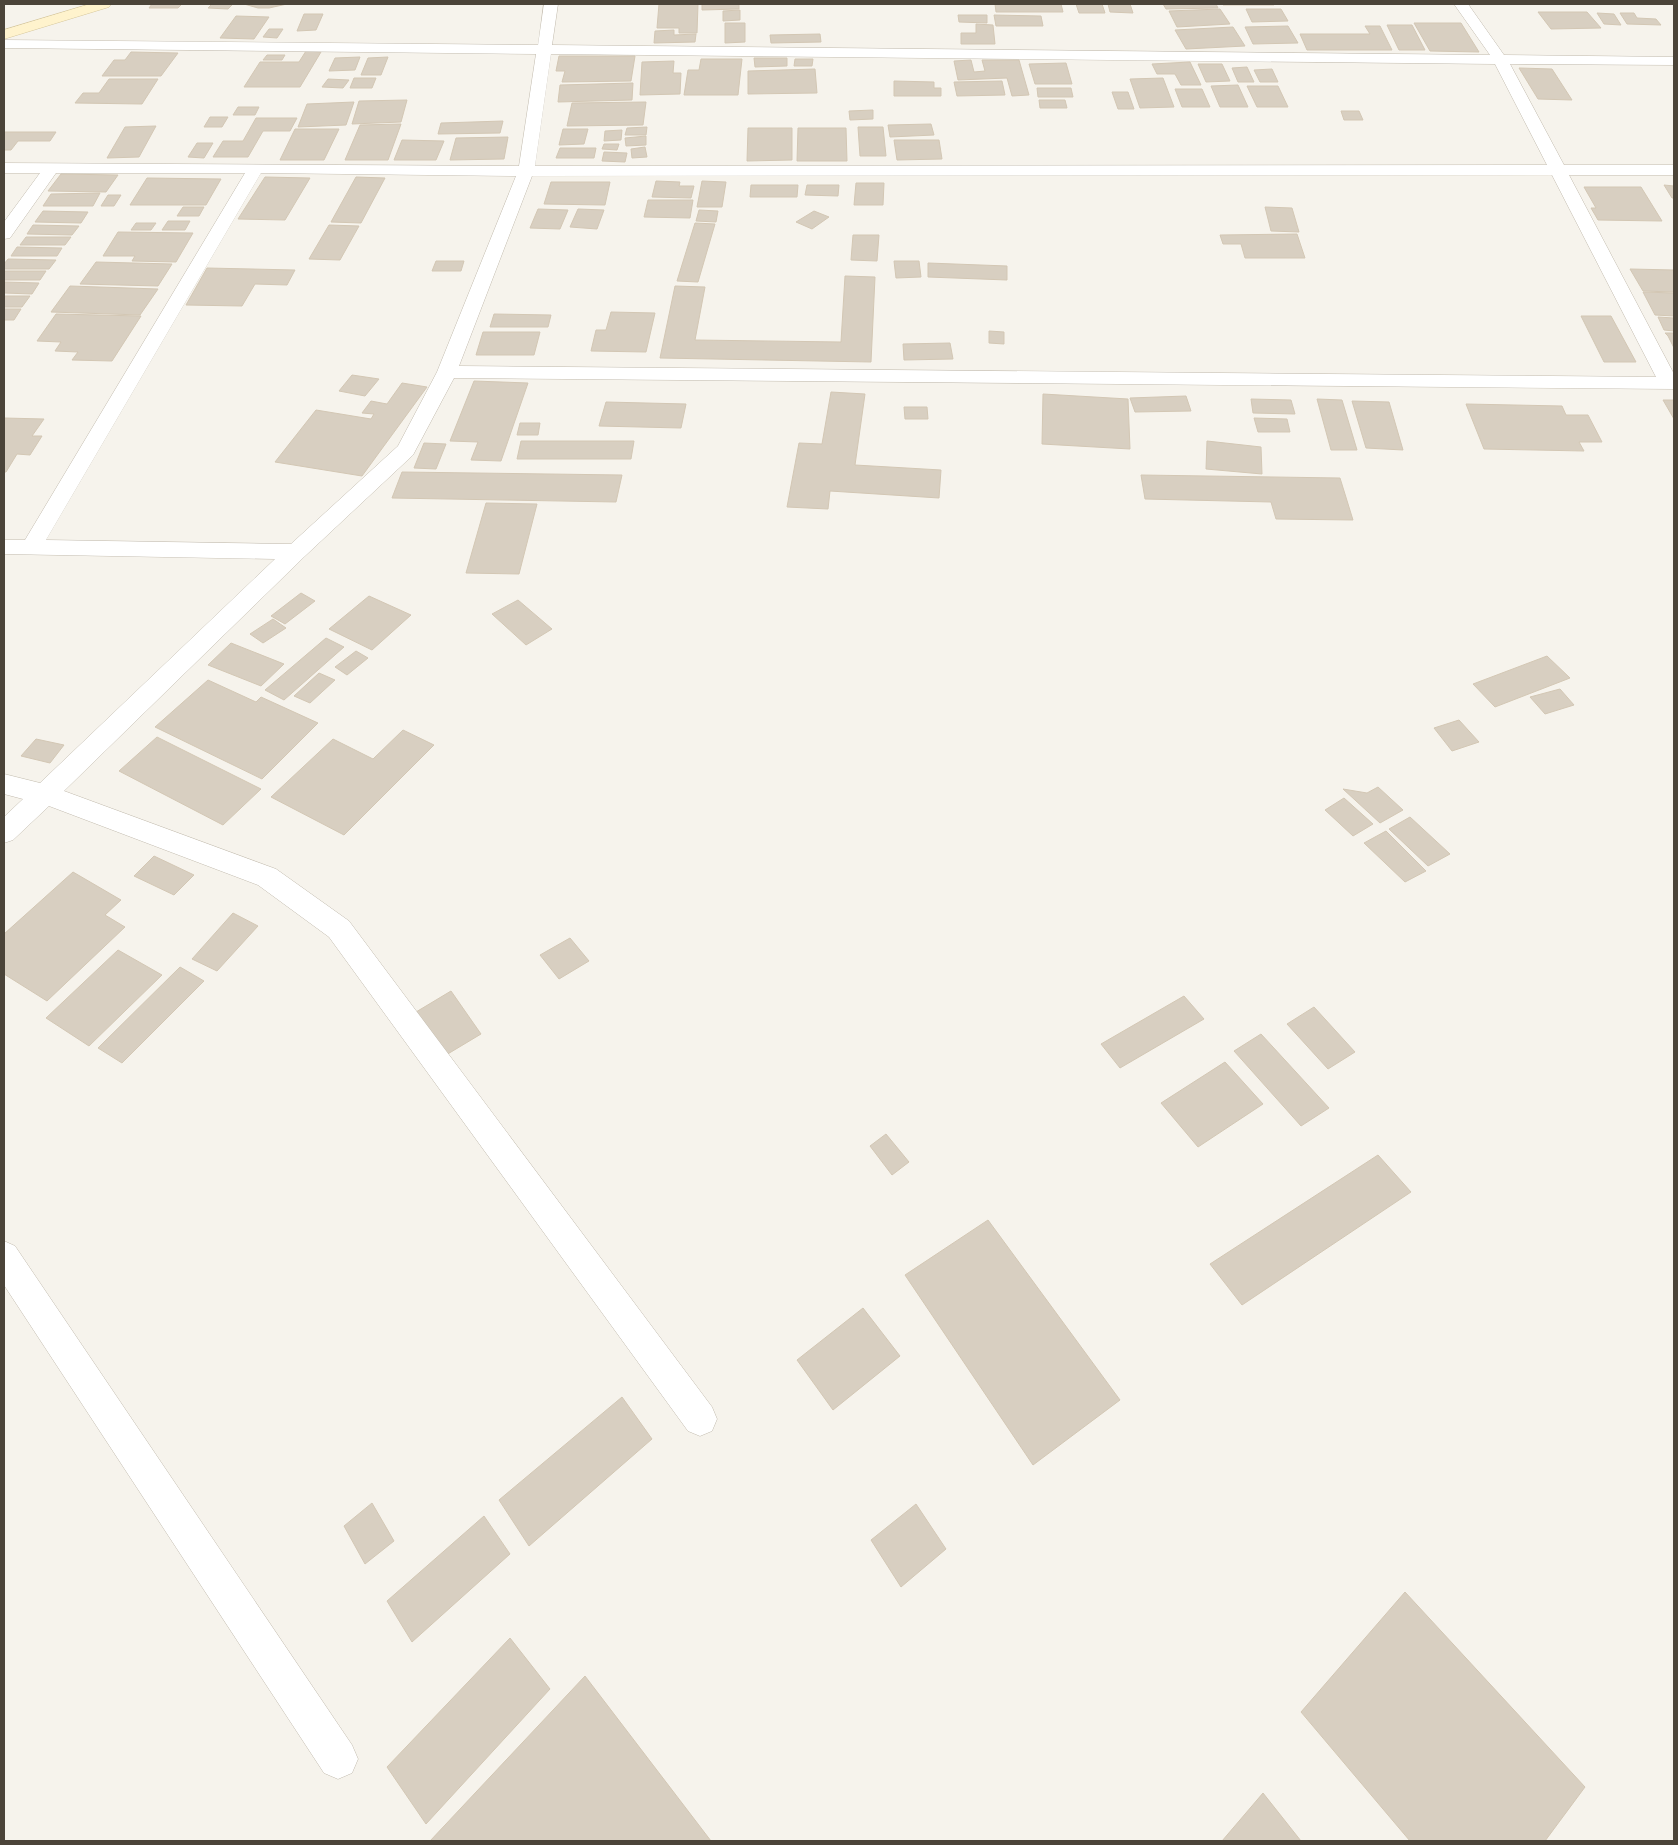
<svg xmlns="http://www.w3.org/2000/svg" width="1678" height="1845" viewBox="0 0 1678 1845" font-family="'Open Sans',sans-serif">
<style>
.building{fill:#d8cfc1;stroke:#d3c7b4}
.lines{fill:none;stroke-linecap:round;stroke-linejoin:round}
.street-casing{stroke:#c2bbae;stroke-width:1}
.secondary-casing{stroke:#d6c79b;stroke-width:1}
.street{fill:#fff;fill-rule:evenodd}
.secondary{fill:#fff3cd;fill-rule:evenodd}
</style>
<rect width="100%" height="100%" fill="#f6f3ec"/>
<g class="building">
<polygon points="152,4 182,4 178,8 149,8"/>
<polygon points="212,4 233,4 228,9 208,8"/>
<polygon points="244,4 287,4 269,8 258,8"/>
<polygon points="659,4 698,4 697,33 679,33 679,28 657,28"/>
<polygon points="702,4 739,4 739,9 702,10"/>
<polygon points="995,4 1061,4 1063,12 996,12"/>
<polygon points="1076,4 1102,4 1105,13 1079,13"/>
<polygon points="1108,4 1130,4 1133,13 1110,12"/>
<polygon points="1163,4 1216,4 1218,8 1166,9"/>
<polygon points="1222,4 1274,4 1274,5 1223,5"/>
<polygon points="1220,9 1230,24 1177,27 1169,11"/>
<polygon points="1246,9 1281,9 1288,21 1252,22"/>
<polygon points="740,10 740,20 723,21 723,11"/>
<polygon points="1538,12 1587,12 1601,28 1551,29"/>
<polygon points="1597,13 1614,14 1621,25 1604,24"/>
<polygon points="1620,13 1634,13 1637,18 1656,19 1661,25 1627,24"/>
<polygon points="304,14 323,14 316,30 297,31"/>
<polygon points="958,15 987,15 987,23 959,22"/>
<polygon points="994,15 1041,16 1043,26 996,26"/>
<polygon points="236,16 269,17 254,39 220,38"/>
<polygon points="725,23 745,23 745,42 725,43"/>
<polygon points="1414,23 1461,23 1479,52 1430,51"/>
<polygon points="976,24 993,25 995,44 961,44 961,33 976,33"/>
<polygon points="1387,25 1412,25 1425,50 1399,50"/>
<polygon points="1288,26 1298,43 1253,44 1245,27"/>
<polygon points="1365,26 1380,26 1392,50 1307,50 1300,34 1370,34"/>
<polygon points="1233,27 1245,46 1186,49 1175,30"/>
<polygon points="269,29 283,29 277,38 263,37"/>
<polygon points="674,30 674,35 696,34 695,42 654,43 655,31"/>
<polygon points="820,34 821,42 771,43 770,35"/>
<polygon points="306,51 321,52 300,87 244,87 260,62 299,62"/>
<polygon points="131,52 178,53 161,76 102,76 114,60 125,60"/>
<polygon points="267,55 285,55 282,60 263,60"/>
<polygon points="559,56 635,56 631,81 562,82 565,71 556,71"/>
<polygon points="360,57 355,70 329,71 335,58"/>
<polygon points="388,57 381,75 361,75 368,58"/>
<polygon points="754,58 787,58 787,66 755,67"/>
<polygon points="701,59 742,59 738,95 684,95 688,70 699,70"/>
<polygon points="795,59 813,59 812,66 794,66"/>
<polygon points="971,60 974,72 985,71 982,60 1019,60 1029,95 1012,96 1007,78 958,80 954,61"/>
<polygon points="674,61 673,73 681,73 680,94 640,95 642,62"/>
<polygon points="1190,62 1201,85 1181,85 1175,74 1157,74 1152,64"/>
<polygon points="1066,63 1072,84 1035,84 1029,64"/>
<polygon points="1198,64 1222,64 1230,81 1206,82"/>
<polygon points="1247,67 1254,82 1238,82 1232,68"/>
<polygon points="1519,68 1552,69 1572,100 1538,99"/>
<polygon points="815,69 817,93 748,94 748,71"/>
<polygon points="1272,69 1278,82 1260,82 1254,70"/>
<polygon points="354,78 376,78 372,88 350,88"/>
<polygon points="1163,78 1174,107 1140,108 1130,79"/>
<polygon points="109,79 158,79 142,104 75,103 83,93 99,93"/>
<polygon points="328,79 349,80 343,88 322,87"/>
<polygon points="894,81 934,82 934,88 941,88 941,96 894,96"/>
<polygon points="1002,81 1005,95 957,96 954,82"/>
<polygon points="633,83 632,100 558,102 560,85"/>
<polygon points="1238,85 1248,107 1220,107 1211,86"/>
<polygon points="1247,86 1278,86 1288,107 1257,107"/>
<polygon points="1037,88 1071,88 1073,97 1038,97"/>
<polygon points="1175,89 1202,89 1210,107 1182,107"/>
<polygon points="1112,92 1128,92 1134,109 1118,109"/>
<polygon points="407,100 401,122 352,124 359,101"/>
<polygon points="1039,100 1065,100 1067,108 1040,108"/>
<polygon points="354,102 346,125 298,127 307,104"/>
<polygon points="646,102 643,125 567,126 572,103"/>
<polygon points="238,107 259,107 255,115 233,115"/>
<polygon points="873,110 873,119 850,120 849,111"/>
<polygon points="1341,111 1359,111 1363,120 1344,120"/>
<polygon points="210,117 228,117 222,127 204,127"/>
<polygon points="256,118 297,118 290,131 263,131 248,157 213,157 223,141 243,141"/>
<polygon points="503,121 500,133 438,134 441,123"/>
<polygon points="401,124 388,160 345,160 360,125"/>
<polygon points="931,124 934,135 890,137 888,125"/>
<polygon points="156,126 139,157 107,158 125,127"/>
<polygon points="647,127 646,135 625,135 627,128"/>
<polygon points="858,127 883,127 886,156 860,156"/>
<polygon points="748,128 792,128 792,160 747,161"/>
<polygon points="798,128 846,128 847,161 797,161"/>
<polygon points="295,129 339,129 324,160 280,160"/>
<polygon points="563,129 588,129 584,144 559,145"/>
<polygon points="622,130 621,140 604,141 605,131"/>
<polygon points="4,132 56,132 50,141 18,141 11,150 4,150"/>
<polygon points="646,136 646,145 626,146 625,138"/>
<polygon points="508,137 504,159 450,160 456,138"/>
<polygon points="402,140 444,141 436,160 394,160"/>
<polygon points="894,140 939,140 942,159 897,160"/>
<polygon points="197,143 213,143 204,158 188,157"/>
<polygon points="604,144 619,144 617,150 602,149"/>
<polygon points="645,147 647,157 632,158 631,149"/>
<polygon points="560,148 596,148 594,158 556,158"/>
<polygon points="604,152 627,153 625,162 602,161"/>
<polygon points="61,174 118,175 106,192 48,191"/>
<polygon points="265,177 310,178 285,220 238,219"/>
<polygon points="356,177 385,178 361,223 331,222"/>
<polygon points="147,178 221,179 206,205 130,205"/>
<polygon points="656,181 680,182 679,186 694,186 691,198 652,197"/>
<polygon points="702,181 726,182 722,207 697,207"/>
<polygon points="551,182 610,182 605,205 544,204"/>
<polygon points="856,183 884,183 883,205 854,205"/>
<polygon points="751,185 798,185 797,197 750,197"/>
<polygon points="807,185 839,185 838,196 805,195"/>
<polygon points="1664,185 1674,186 1674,198 1672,198"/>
<polygon points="1584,187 1641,187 1662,221 1598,220 1591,208 1596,208"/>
<polygon points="100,193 93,206 43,206 51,194"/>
<polygon points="108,195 121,195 114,206 101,206"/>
<polygon points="648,200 693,200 690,218 644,217"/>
<polygon points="183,207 204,207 199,216 177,216"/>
<polygon points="1265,207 1292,208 1299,232 1271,231"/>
<polygon points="538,209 568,210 560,229 530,228"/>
<polygon points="578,209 604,210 597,229 570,227"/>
<polygon points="699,210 718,211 716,222 696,221"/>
<polygon points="43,211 88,212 81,223 35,222"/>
<polygon points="814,211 829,217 812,229 796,222"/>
<polygon points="168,221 190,221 185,230 162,230"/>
<polygon points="136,223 156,223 151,230 131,230"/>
<polygon points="695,223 715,224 698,282 677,281"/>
<polygon points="33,225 79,226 72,235 27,234"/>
<polygon points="329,225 359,226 340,260 309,259"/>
<polygon points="118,232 193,233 176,262 132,261 135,256 103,256"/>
<polygon points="1297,234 1305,258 1245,258 1241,244 1223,244 1220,235"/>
<polygon points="853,235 879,235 877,261 851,260"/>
<polygon points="26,237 71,237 65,245 20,245"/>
<polygon points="17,247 62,248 57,256 11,256"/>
<polygon points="8,259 56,260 49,269 4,269 4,264"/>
<polygon points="436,261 464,261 461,271 432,271"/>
<polygon points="894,261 919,261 921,277 896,278"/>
<polygon points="96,262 172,264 158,286 80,284"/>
<polygon points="928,263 1007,266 1007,280 928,277"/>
<polygon points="207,268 295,270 287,285 255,284 242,306 186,305"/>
<polygon points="1630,269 1674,270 1674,292 1643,291"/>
<polygon points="4,271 46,271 40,280 4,280"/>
<polygon points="845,276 875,277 871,362 660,358 675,286 705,287 695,340 841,342"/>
<polygon points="4,282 39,283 32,294 4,293"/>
<polygon points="70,286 158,289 140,315 51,312"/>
<polygon points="1643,292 1674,293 1674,316 1655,315"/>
<polygon points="4,296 30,296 22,307 4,307"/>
<polygon points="4,309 21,309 14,320 4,320"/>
<polygon points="611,312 655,313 646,352 591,351 596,330 606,330"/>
<polygon points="56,314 141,316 112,361 72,360 78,352 55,351 61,342 37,341"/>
<polygon points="494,314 551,315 548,327 490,327"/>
<polygon points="1581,316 1611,316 1636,362 1604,362"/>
<polygon points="1658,317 1674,318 1674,331 1664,330"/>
<polygon points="989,331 1004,332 1004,344 989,343"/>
<polygon points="483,332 540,332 534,355 476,355"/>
<polygon points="1665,333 1674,333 1674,348 1668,336"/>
<polygon points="950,343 953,359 904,360 903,344"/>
<polygon points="352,375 379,379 365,396 339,391"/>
<polygon points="474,381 528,383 501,461 471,460 478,442 450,441"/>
<polygon points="402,383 427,387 362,476 275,462 316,410 371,419 374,414 362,413 371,401 387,404"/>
<polygon points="831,392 865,394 855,465 941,470 939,498 830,491 828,509 787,507 799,443 822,444"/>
<polygon points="1043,394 1128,399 1130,449 1042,444"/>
<polygon points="1186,396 1191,411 1135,412 1130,398"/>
<polygon points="1251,399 1291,400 1295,414 1253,413"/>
<polygon points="1317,399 1342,400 1357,450 1331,450"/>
<polygon points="1663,400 1674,400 1674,419"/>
<polygon points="1352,401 1389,402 1403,450 1366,448"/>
<polygon points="606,402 686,404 681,428 599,426"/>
<polygon points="1466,404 1562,406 1566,415 1588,415 1602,442 1579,442 1584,451 1484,449"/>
<polygon points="904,407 927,407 928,419 905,419"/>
<polygon points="4,418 44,419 32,436 42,436 30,455 17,454 6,472 4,472"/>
<polygon points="1254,418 1287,419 1290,432 1258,432"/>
<polygon points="520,423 540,423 538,435 517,435"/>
<polygon points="521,441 634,441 631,459 517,459"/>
<polygon points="1207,441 1261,447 1262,474 1206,469"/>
<polygon points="424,443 446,444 436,469 414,468"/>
<polygon points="402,472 622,475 616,502 392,498"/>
<polygon points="1141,475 1340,478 1353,520 1276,519 1271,502 1145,499"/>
<polygon points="486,503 537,504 519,574 466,573"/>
<polygon points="301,593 315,601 285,624 271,616"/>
<polygon points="369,596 411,615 372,650 329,629"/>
<polygon points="518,600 552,629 526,645 492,614"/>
<polygon points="273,619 286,628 263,643 250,634"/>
<polygon points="326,638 344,647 284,700 265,690"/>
<polygon points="231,643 284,664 261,686 208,665"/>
<polygon points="356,651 368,658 347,675 335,667"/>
<polygon points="1547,656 1570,678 1495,707 1473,684"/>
<polygon points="319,673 335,680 310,703 294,696"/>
<polygon points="208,680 256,702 261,697 318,723 262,779 155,727"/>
<polygon points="1560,689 1574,705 1545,714 1530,697"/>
<polygon points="1459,720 1479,742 1452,751 1434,728"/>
<polygon points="403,730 434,745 344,835 271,797 333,739 373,759"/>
<polygon points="157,737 261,789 223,825 119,771"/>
<polygon points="36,739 64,745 50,763 21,756"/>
<polygon points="1378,787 1403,810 1380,823 1343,789 1367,793"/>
<polygon points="1344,798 1373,824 1353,836 1325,810"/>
<polygon points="1410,817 1450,854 1428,866 1389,829"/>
<polygon points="1386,831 1426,871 1405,882 1364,843"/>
<polygon points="154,856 194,875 174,895 134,876"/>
<polygon points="73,872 121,900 105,915 125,927 47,1001 4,974 4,934"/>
<polygon points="233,913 258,926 217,971 192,959"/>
<polygon points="570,938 589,961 559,979 540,955"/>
<polygon points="118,950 162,975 89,1046 46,1018"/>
<polygon points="180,967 204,981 122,1063 98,1048"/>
<polygon points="451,991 481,1034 441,1058 411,1015"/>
<polygon points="1184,996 1204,1019 1120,1068 1101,1044"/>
<polygon points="1314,1007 1355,1052 1328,1069 1287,1024"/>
<polygon points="1261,1034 1329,1108 1301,1126 1234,1051"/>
<polygon points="1225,1062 1263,1104 1198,1147 1161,1103"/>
<polygon points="886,1134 909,1162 892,1175 870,1146"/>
<polygon points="1378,1155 1411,1192 1242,1305 1210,1264"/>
<polygon points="988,1220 1120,1400 1033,1465 905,1275"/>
<polygon points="863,1308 900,1356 833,1410 797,1360"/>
<polygon points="622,1397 652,1439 529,1546 499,1500"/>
<polygon points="372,1503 394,1541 365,1564 344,1526"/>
<polygon points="916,1504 946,1549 901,1587 871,1540"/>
<polygon points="484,1516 510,1554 412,1642 387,1601"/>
<polygon points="1405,1592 1585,1787 1545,1841 1410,1841 1301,1712"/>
<polygon points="510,1638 550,1689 426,1824 387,1767"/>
<polygon points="585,1676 711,1841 430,1841"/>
<polygon points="1263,1793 1301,1841 1222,1841"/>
</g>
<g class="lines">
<defs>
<g id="street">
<path d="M 544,4 L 558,4 L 552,45 L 1490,55 L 1454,4 L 1468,4 L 1504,55 L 1674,57 L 1674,65 L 1510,64 L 1564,165 L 1674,165 L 1674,175 L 1569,175 L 1674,374 L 1674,389 L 454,378 L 413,455 L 304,557 L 64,791 L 276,869 L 349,921 L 712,1407 L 717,1419 L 712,1431 L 700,1436 L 688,1431 L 329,937 L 258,885 L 49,806 L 13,840 L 4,843 L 4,817 L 23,799 L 4,794 L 4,774 L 40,783 L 275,559 L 4,554 L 4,540 L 25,540 L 245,173 L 56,173 L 10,238 L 4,239 L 4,222 L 40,173 L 4,173 L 4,163 L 519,166 L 536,54 L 4,48 L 4,40 L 538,45 ZM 551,54 L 1495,64 L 1547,165 L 535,166 ZM 261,173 L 516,176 L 437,372 L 398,446 L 291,544 L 46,540 ZM 1552,175 L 1656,377 L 459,366 L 532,176 Z"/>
<polygon points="4,1241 15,1246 352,1745 358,1759 352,1773 338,1779 324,1773 4,1285"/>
</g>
<polygon id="secondary" points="90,4 111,4 109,7 4,39 4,30"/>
</defs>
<use href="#street" class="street-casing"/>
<use href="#secondary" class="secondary-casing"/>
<use href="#street" class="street"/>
<use href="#secondary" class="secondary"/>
</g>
<rect width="1678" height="1845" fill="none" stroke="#4b4439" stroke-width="10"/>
</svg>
